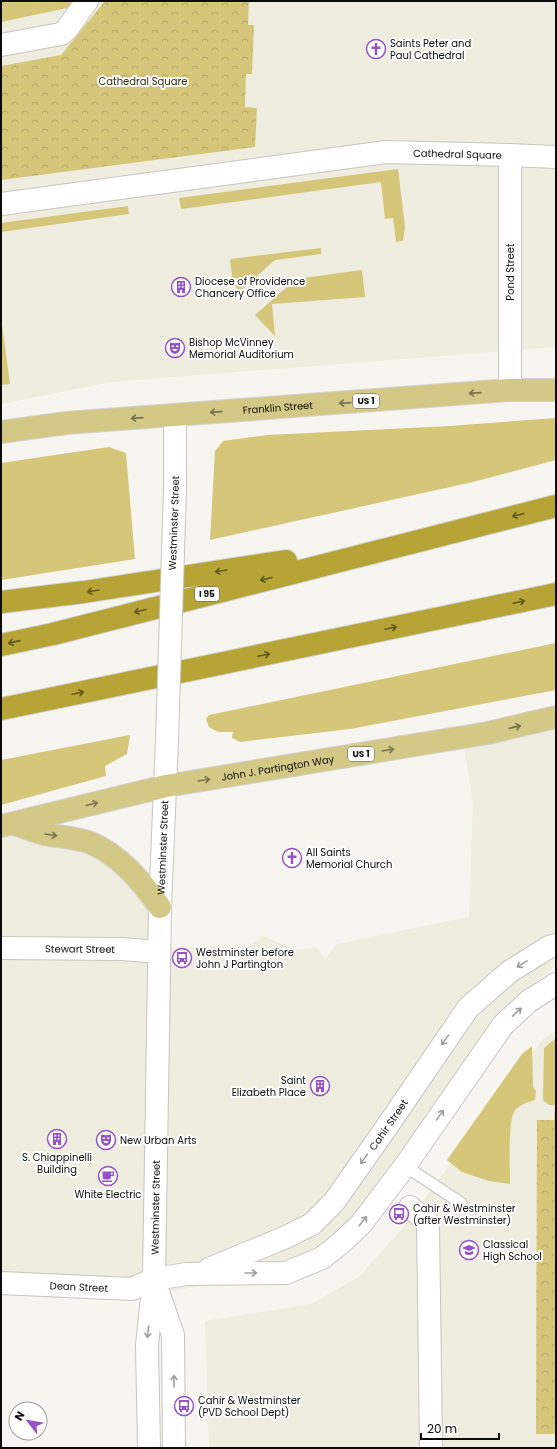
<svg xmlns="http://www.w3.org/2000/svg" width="557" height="1449" viewBox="0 0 557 1449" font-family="Poppins,sans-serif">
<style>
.built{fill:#efeddf}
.grass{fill:#d5c67a}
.forest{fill:url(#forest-crowns)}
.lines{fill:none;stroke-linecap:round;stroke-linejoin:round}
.lane-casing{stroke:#c6c5bf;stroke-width:13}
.street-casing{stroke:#c6c5bf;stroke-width:24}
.secondary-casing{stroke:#c6c5bf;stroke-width:24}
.primary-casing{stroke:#d3d3d3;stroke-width:24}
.highway-casing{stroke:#d3d3d3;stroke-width:24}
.lane{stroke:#fff;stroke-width:11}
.street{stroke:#fff;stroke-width:22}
.secondary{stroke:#fff;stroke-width:22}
.primary{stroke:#d4c887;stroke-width:22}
.highway{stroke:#b7a437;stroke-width:22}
.secondary-bridge-casing{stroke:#c6c5bf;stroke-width:24;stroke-linecap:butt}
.secondary-bridge{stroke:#fff;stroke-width:22}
.oneway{stroke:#7a734f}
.oneway2{stroke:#625820}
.oneway3{stroke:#9e9e9d}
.labels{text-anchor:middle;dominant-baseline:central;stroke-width:4;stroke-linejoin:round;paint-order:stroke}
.shield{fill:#fff;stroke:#555554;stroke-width:1}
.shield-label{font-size:9px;font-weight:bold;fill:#0c0c0a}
.poi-label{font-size:10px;fill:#0c0c0a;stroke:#fff;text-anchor:start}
.park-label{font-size:10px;fill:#322b04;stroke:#fff}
.street-label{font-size:10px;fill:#0c0c0a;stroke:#fff}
</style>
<defs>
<pattern id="forest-crowns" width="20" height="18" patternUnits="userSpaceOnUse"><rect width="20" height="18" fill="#d5c67a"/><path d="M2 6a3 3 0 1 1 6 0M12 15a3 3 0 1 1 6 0" fill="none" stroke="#b6a968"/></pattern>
</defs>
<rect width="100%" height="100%" fill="#f6f5ef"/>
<g class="built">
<polygon points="1,1 556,1 556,347 111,382 1,404"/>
<polygon points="556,716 556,966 550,970 517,998 485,1036 351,1220 321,1248 241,1278 173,1291 73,1293 1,1285 1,822 123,865 172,947 248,947 263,936 295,950 317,948 325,959 337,944 469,917 473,803 463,741"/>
<polygon points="556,1030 556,1448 209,1448 205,1321 311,1304 359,1277 407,1223 543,1039"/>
</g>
<g class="grass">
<polygon points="1,1 70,1 72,7 1,22"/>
<polygon points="398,169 405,227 403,241 396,242 393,218 385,219 381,182 181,209 179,198"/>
<polygon points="128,206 129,214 1,232 1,223"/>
<polygon points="321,248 321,254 275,260 240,291 229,280 232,276 230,259"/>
<polygon points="362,270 365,297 272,304 275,336 255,315 296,279"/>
<polygon points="1,317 10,384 1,385"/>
<polygon points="556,418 556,460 473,482 210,540 215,451 223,441 268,435 450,426"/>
<polygon points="109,447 126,453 135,559 1,580 1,463"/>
<polygon points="556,643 556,690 350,729 240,742 232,738 233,732 218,732 209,727 206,719 209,715"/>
<polygon points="130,735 127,754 105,766 106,776 1,805 1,760"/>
<polygon points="556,1038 556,1120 554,1120 555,1105 549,1105 543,1100 544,1048"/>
<path d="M 532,1046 L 533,1087 L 536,1091 L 535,1100 C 528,1102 518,1105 514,1112 C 508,1123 510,1169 510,1184 L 489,1181 L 462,1172 L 447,1160 L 522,1054 Z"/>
</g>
<g class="forest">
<polygon points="105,1 249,1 248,25 254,25 252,74 246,74 245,107 257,108 255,147 1,180 1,66 61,55"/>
<polygon points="537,1120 556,1120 556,1434 536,1434"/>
</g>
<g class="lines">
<defs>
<polyline id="lane" points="405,1166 461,1203"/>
<g id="street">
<polyline points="1,45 61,34 67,29 87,1"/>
<path id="s1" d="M 1,204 L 386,152 L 510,155 L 556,157"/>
<polyline points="510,390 510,155"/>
<path id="s2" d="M 1,948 L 122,949 L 159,952"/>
<polyline points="410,1207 428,1223 431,1448"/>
</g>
<g id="secondary">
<polyline points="175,489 175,415"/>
<path id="s3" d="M 209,1269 L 286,1237 L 312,1224 L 334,1202 L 386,1128 L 468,1008 L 509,972 L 549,947 L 556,945"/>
<path id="s4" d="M 1,1283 L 132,1289 L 154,1279 L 187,1274 L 286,1273 L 322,1258 L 341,1243 L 361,1224 L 405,1166 L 503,1025 L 529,1001 L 556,984"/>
<polyline points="156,1286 173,1335 174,1448"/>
<path id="s5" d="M 149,1448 L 147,1345 L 154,1279 L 160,907 L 167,739"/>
</g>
<g id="primary">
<path id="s6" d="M 1,432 L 66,423 L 510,390 L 556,390"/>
<path d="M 14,824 C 25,827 37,833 49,835 C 63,837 78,838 91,843 C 121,856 142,882 160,907"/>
<path id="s7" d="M 1,826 L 166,786 L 488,733 L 556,717"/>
</g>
<g id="highway">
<polyline points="1,602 84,592 286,561"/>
<polyline points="1,645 53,634 556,506"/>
<polyline points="1,709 556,594"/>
</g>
</defs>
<use href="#lane" class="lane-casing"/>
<use href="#street" class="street-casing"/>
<use href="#secondary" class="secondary-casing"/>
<use href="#primary" class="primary-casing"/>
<use href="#highway" class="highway-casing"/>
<use href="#lane" class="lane"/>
<use href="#street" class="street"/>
<use href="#secondary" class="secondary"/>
<use href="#primary" class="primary"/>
<use href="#highway" class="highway"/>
<defs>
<polyline id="secondary-bridge" points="167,739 175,489"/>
</defs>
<use href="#secondary-bridge" class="secondary-bridge-casing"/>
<use href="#secondary-bridge" class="secondary-bridge"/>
</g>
<defs><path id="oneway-shaft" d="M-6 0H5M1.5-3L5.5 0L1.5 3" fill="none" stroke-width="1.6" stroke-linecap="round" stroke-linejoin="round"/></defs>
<g class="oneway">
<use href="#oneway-shaft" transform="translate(475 393) rotate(176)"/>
<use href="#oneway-shaft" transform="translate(345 403) rotate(176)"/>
<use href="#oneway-shaft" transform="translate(216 412) rotate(176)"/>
<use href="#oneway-shaft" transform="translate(137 418) rotate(176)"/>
<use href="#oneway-shaft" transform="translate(515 727) rotate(-13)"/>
<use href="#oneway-shaft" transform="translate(388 750) rotate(-9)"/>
<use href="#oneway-shaft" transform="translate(204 780) rotate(-9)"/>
<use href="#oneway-shaft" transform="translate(92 804) rotate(-14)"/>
<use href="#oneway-shaft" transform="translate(51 835) rotate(9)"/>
</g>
<g class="oneway2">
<use href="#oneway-shaft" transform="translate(518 515) rotate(166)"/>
<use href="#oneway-shaft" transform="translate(221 571) rotate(171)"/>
<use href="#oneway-shaft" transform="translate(266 579) rotate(166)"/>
<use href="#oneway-shaft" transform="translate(93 591) rotate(171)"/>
<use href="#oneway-shaft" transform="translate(519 602) rotate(-12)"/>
<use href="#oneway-shaft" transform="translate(140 611) rotate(166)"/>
<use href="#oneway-shaft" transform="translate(391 628) rotate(-12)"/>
<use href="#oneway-shaft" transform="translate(14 642) rotate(167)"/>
<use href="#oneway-shaft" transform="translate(264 655) rotate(-12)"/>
<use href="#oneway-shaft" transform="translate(78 693) rotate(-12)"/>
</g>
<g class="oneway3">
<use href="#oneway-shaft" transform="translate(522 964) rotate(148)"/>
<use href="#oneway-shaft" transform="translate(517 1012) rotate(-43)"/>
<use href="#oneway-shaft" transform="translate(445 1040) rotate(125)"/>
<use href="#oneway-shaft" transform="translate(440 1115) rotate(-55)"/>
<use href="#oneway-shaft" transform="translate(364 1159) rotate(125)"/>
<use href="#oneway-shaft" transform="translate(363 1221) rotate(-51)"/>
<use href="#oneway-shaft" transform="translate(251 1273)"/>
<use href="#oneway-shaft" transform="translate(148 1332) rotate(96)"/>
<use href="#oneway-shaft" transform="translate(174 1381) rotate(-90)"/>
</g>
<defs>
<symbol id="church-ring" viewBox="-11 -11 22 22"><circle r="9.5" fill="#fff" stroke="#9551c5" stroke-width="1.5"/><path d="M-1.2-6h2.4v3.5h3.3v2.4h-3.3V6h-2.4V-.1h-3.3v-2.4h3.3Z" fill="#9551c5"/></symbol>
<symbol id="building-ring" viewBox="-11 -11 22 22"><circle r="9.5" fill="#fff" stroke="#9551c5" stroke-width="1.5"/><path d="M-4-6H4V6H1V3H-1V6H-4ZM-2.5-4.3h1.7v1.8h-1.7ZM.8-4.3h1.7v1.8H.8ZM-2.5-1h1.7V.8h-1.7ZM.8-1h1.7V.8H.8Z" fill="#9551c5"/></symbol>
<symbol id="theatre-ring" viewBox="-11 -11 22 22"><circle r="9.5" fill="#fff" stroke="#9551c5" stroke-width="1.5"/><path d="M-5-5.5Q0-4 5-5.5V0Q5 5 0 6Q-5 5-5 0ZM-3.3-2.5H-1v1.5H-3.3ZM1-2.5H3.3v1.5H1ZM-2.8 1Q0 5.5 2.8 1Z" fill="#9551c5"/></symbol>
<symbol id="bus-ring" viewBox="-11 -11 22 22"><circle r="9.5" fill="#fff" stroke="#9551c5" stroke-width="1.5"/><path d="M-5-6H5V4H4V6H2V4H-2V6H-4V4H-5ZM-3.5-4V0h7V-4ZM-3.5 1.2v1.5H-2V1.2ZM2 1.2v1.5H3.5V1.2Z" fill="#9551c5"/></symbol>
<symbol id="cafe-ring" viewBox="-11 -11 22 22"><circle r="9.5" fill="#fff" stroke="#9551c5" stroke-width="1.5"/><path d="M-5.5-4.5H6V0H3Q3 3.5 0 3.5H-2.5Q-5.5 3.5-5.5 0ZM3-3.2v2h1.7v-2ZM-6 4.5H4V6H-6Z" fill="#9551c5"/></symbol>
<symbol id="school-ring" viewBox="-11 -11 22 22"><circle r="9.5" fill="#fff" stroke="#9551c5" stroke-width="1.5"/><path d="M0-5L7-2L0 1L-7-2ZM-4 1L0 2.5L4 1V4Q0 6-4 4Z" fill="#9551c5"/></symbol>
</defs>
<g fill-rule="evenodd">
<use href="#church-ring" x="365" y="38" width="22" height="22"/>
<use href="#building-ring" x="170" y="276" width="22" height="22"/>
<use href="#theatre-ring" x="164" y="337" width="22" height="22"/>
<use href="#church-ring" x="281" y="847" width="22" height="22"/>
<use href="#bus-ring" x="171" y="947" width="22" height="22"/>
<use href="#building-ring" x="309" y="1075" width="22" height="22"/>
<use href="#building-ring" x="46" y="1128" width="22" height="22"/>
<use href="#theatre-ring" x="95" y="1129" width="22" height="22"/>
<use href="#cafe-ring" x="97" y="1165" width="22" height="22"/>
<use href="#bus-ring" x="388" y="1203" width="22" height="22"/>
<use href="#school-ring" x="458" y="1239" width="22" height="22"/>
<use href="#bus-ring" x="173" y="1395" width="22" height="22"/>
</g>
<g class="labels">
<g class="shield">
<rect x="353" y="394" width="26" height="14" rx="3"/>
<rect x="195" y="587" width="24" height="14" rx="3"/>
<rect x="348" y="747" width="26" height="14" rx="3"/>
</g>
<g class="shield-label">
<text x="366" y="401">US 1</text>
<text x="207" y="594">I 95</text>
<text x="361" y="754">US 1</text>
</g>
<g class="poi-label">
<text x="390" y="43">Saints Peter and<tspan x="390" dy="12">Paul Cathedral</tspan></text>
<text x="195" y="281">Diocese of Providence<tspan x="195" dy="12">Chancery Office</tspan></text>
<text x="189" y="342">Bishop McVinney<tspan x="189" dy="12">Memorial Auditorium</tspan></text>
<text x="306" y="852">All Saints<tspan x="306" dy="12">Memorial Church</tspan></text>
<text x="196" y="952">Westminster before<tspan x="196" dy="12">John J Partington</tspan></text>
<text x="306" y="1080" text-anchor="end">Saint<tspan x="306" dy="12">Elizabeth Place</tspan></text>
<text x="120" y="1140">New Urban Arts</text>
<text x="57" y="1157" text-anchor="middle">S. Chiappinelli<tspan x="57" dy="12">Building</tspan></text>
<text x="108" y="1194" text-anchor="middle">White Electric</text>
<text x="413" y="1208">Cahir &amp; Westminster<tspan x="413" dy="12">(after Westminster)</tspan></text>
<text x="483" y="1244">Classical<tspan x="483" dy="12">High School</tspan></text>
<text x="198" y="1400">Cahir &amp; Westminster<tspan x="198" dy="12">(PVD School Dept)</tspan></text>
</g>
<g class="park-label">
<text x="143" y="81">Cathedral Square</text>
</g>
<g class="street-label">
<text stroke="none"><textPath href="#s1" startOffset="460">Cathedral Square</textPath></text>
<text transform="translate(510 272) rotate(-90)">Pond Street</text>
<text stroke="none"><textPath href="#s6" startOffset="278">Franklin Street</textPath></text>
<text transform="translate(174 523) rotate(-88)">Westminster Street</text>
<text stroke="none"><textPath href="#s7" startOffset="283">John J. Partington Way</textPath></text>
<text stroke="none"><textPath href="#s5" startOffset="601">Westminster Street</textPath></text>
<text stroke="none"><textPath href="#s2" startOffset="79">Stewart Street</textPath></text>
<text stroke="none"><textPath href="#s3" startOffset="238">Cahir Street</textPath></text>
<text stroke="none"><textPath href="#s5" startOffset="241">Westminster Street</textPath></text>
<text stroke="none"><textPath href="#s4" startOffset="78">Dean Street</textPath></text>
</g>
</g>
<rect width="557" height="1449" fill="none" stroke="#0c0c0a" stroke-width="4"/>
<g transform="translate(28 1421) rotate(301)"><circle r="19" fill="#ffffff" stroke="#9e9e9d"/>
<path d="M0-3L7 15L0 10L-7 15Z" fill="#9551c5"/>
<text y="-6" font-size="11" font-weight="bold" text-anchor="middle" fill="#0c0c0a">N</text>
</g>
<path d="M421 1433v6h78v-6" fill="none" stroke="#0c0c0a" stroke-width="2"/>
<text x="427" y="1433" font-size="12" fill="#0c0c0a" stroke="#ffffff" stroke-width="3" paint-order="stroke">20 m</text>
</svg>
